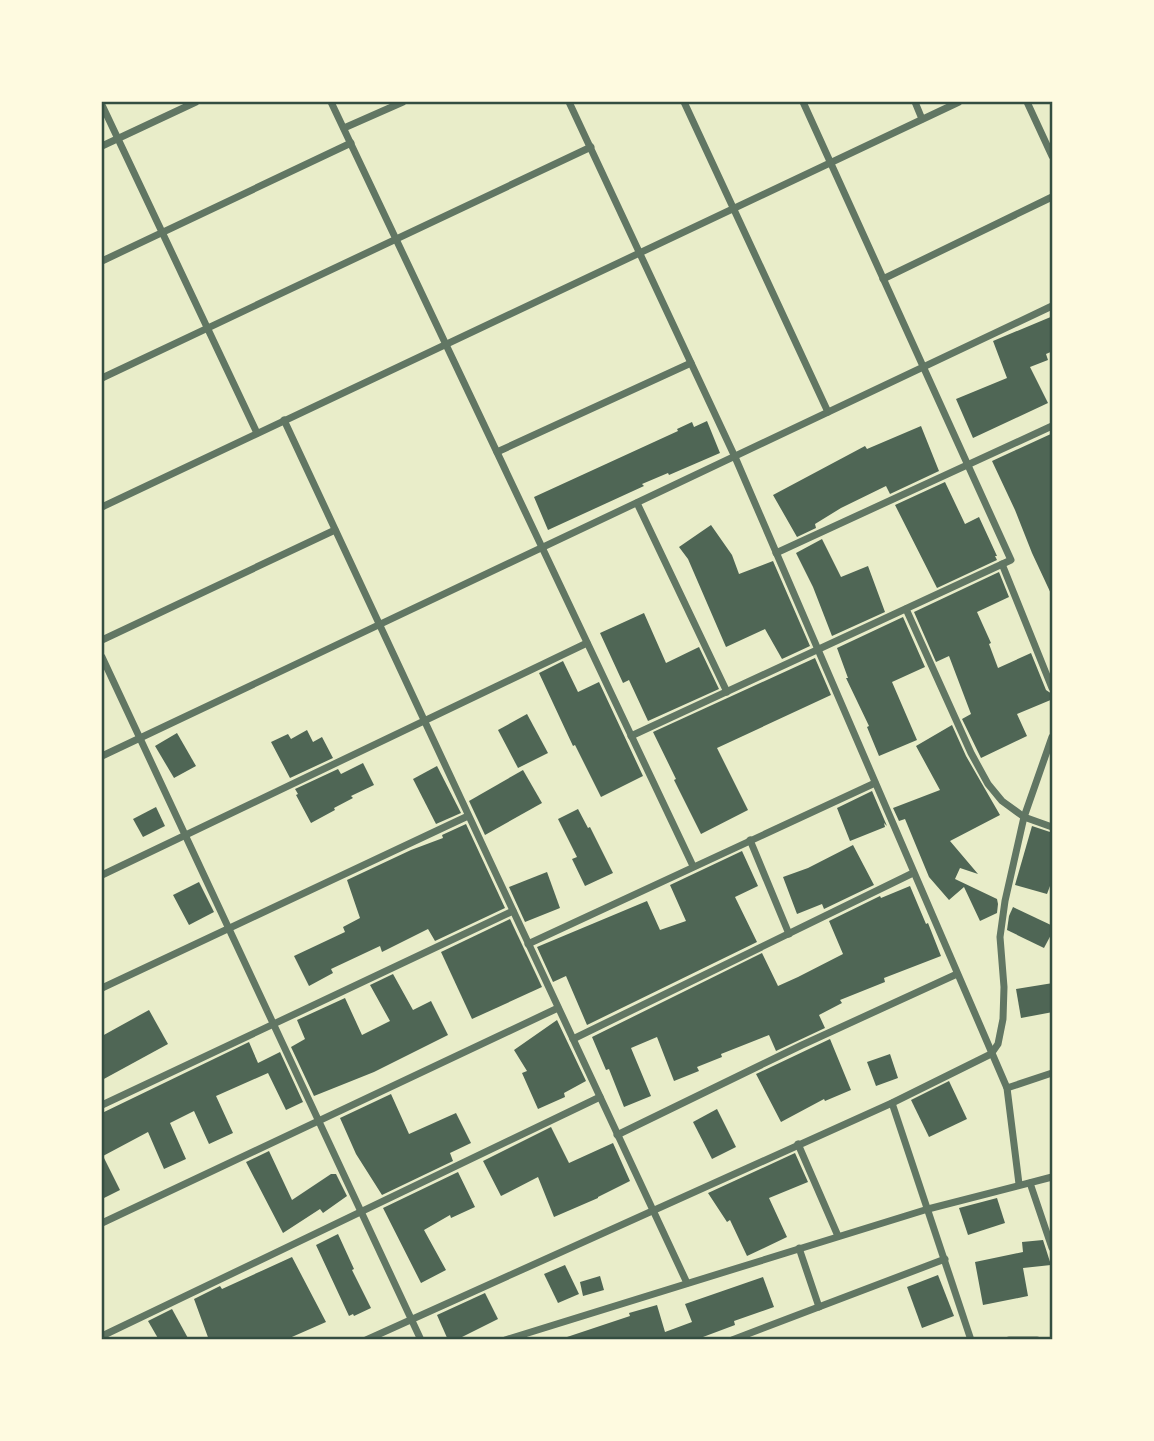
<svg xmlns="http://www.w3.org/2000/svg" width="1154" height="1441" viewBox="0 0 1154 1441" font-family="Ubuntu,sans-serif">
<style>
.building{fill:#4f6655}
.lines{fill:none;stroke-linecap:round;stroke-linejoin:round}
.minor{stroke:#617663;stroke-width:7}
.neatline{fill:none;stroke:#344e41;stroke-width:2.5}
</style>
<rect width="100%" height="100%" fill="#e9edc9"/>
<g class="building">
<polygon points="1053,316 1053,351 1046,354 1048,360 1030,367 1048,403 973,438 956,399 1007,378 993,341"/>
<polygon points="707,421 720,453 669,475 668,473 642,484 644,486 548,530 534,497 678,431 677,429 692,422 694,427"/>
<polygon points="921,426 939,471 890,494 886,486 841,508 815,524 816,528 797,537 773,495 865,446 867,449"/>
<polygon points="1053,433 1053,598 1032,553 1015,510 992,461"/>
<polygon points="945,482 965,524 979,517 997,556 995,556 997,560 937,588 895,505"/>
<polygon points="711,525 732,555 739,574 773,561 810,646 782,659 765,629 726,647 688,559 679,547"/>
<polygon points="822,539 841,577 868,566 885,612 832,636 813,587 796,553"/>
<polygon points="999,572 1009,597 977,612 991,643 989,644 998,668 1031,653 1046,690 1052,694 1053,699 1017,714 1027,736 981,758 962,719 971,714 949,656 936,662 914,612"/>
<polygon points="644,613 666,663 699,647 719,689 648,721 629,680 623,683 600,633"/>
<polygon points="903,617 925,667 892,682 917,740 879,756 867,727 869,726 846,678 848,678 837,648"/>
<polygon points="815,658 831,695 717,748 748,810 701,834 674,780 676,779 653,732"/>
<polygon points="563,661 578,692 599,682 643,776 601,797 575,745 573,746 539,673"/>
<polygon points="527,714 548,753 518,768 498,730"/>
<polygon points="952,725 966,756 1000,815 950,841 978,874 960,868 955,879 997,899 998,904 997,913 980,921 964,887 949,900 929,877 905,819 899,821 893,808 940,790 916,746"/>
<polygon points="307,730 313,742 322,737 333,758 290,778 271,742 288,734 291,739"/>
<polygon points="177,733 196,766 174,778 155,746"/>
<polygon points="363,763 374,785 351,796 353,798 334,808 335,810 311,823 296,795 298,794 295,789 338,769 341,774"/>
<polygon points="437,766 461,813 436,824 413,779"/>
<polygon points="523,770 542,803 485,835 469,801"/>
<polygon points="872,791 887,826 884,823 885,827 850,841 837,808"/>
<polygon points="156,807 165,826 143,837 133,819"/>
<polygon points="578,809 588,828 590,827 613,873 585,886 572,859 577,857 558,819"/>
<polygon points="466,824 505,908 435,941 428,929 382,952 380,946 331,969 333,973 309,986 294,956 345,932 343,927 360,918 347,880 411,850 443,838 442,835"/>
<polygon points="1032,826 1053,833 1053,878 1047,894 1015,885"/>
<polygon points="853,845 874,885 824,909 822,904 797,914 783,877 808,868"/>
<polygon points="742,851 758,886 735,897 757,942 587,1025 566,976 553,982 537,947 647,901 660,930 686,921 670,885"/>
<polygon points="547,872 560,908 525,922 509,887"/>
<polygon points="199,882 214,912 189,925 173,895"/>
<polygon points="910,886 926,924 928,923 941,956 884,978 885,982 840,1000 842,1003 819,1015 825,1028 776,1051 769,1035 721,1054 722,1057 697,1067 699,1071 674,1081 657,1037 631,1048 651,1096 624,1107 609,1069 606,1070 592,1037 762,953 778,986 798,977 843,954 829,921 880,896 881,898"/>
<polygon points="1013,907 1053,926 1053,931 1044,948 1007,930 1009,916"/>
<polygon points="510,919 542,987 472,1019 441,952"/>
<polygon points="393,974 413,1010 431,1001 448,1035 374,1072 314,1096 291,1047 305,1039 297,1020 345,998 362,1035 390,1021 370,985"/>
<polygon points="1053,983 1053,1012 1021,1018 1016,989"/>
<polygon points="149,1010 168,1044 102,1080 102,1036"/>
<polygon points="557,1020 586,1081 564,1093 565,1097 538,1109 522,1073 527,1071 514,1050"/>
<polygon points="830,1039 851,1090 825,1101 824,1099 781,1122 756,1074"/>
<polygon points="249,1042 258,1063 280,1052 303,1102 286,1110 268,1073 216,1096 233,1133 209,1144 194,1111 170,1123 186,1159 164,1169 148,1132 103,1156 120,1190 102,1199 102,1113"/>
<polygon points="890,1054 898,1078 876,1086 867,1062"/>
<polygon points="949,1081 967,1119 929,1137 911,1100"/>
<polygon points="391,1094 409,1134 456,1113 471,1143 450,1153 453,1161 382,1195 356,1154 340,1118"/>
<polygon points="717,1109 736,1147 712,1159 693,1122"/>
<polygon points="551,1127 569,1163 613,1143 630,1181 598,1197 598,1198 554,1217 538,1177 501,1196 483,1161"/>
<polygon points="269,1151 292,1200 331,1174 336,1174 347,1196 323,1213 320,1209 283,1233 246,1162"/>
<polygon points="795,1153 808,1182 769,1198 787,1237 747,1256 730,1220 727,1222 708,1193"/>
<polygon points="458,1172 475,1207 451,1218 450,1215 424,1230 446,1270 421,1283 383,1208"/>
<polygon points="997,1198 1005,1223 968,1235 959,1208"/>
<polygon points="338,1234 354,1269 352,1270 371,1308 354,1316 353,1314 349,1316 316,1245"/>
<polygon points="1043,1240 1051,1265 1023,1268 1028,1296 983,1305 975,1262 1023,1252 1022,1242"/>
<polygon points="292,1257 326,1322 285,1340 209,1340 194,1299 220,1286 222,1289"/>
<polygon points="565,1265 579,1294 558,1303 544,1274"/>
<polygon points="938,1275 954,1316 922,1328 907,1287"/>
<polygon points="600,1276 604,1290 583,1296 580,1282"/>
<polygon points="763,1277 774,1307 734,1321 735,1325 695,1340 568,1340 567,1337 630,1316 629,1313 657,1305 665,1332 692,1322 685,1304"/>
<polygon points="485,1293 498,1319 456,1340 448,1340 437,1315"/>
<polygon points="172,1309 189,1340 159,1340 148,1321"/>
</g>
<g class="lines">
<g class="minor">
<polyline points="331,102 693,866"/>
<polyline points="569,102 735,457 1007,1088 1019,1184"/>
<polyline points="684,102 828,412"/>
<polyline points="915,102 922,119"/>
<polyline points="1027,102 1052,156"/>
<polyline points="102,105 257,433"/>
<polyline points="344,128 403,102"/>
<polyline points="102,146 196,102"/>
<polyline points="102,261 351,143"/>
<polyline points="883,279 1052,197"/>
<polyline points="102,378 591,147"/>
<polyline points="284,420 687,1283"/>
<polyline points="497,452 691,363"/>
<polyline points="637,503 727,692"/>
<polyline points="102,507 959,102"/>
<polyline points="776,553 1052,426"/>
<polyline points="1002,564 1052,688"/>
<polyline points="906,609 971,753 988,784 1002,801 1024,817 1052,827"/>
<polyline points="102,640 335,530"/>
<polyline points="102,657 421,1340"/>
<polyline points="631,736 1011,560 803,102"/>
<polyline points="102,756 1052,306"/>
<polyline points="750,840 789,934"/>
<polyline points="102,875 587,643"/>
<polyline points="528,944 875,783"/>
<polyline points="102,988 468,816"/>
<polyline points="573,1039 913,873"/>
<polyline points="1007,1088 1052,1073"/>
<polyline points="892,1103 971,1340"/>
<polyline points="102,1105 513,911"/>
<polyline points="617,1135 802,1045 957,974"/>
<polyline points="798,1144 838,1236"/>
<polyline points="1030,1183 1052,1248"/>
<polyline points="102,1223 558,1008"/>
<polyline points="799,1248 819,1307"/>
<polyline points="102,1336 600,1097"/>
<polyline points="366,1340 892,1103 991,1054 998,1044 1003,1019 1004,987 1000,937 1005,901 1024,817 1052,737"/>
<polyline points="505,1340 928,1209 1052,1177"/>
<polyline points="732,1340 945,1259"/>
<polyline points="1009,1340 1037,1340"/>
</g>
</g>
<rect width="1154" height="1441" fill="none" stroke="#fefae0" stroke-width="206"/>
<rect x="103" y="103" width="948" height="1235" class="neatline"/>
</svg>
